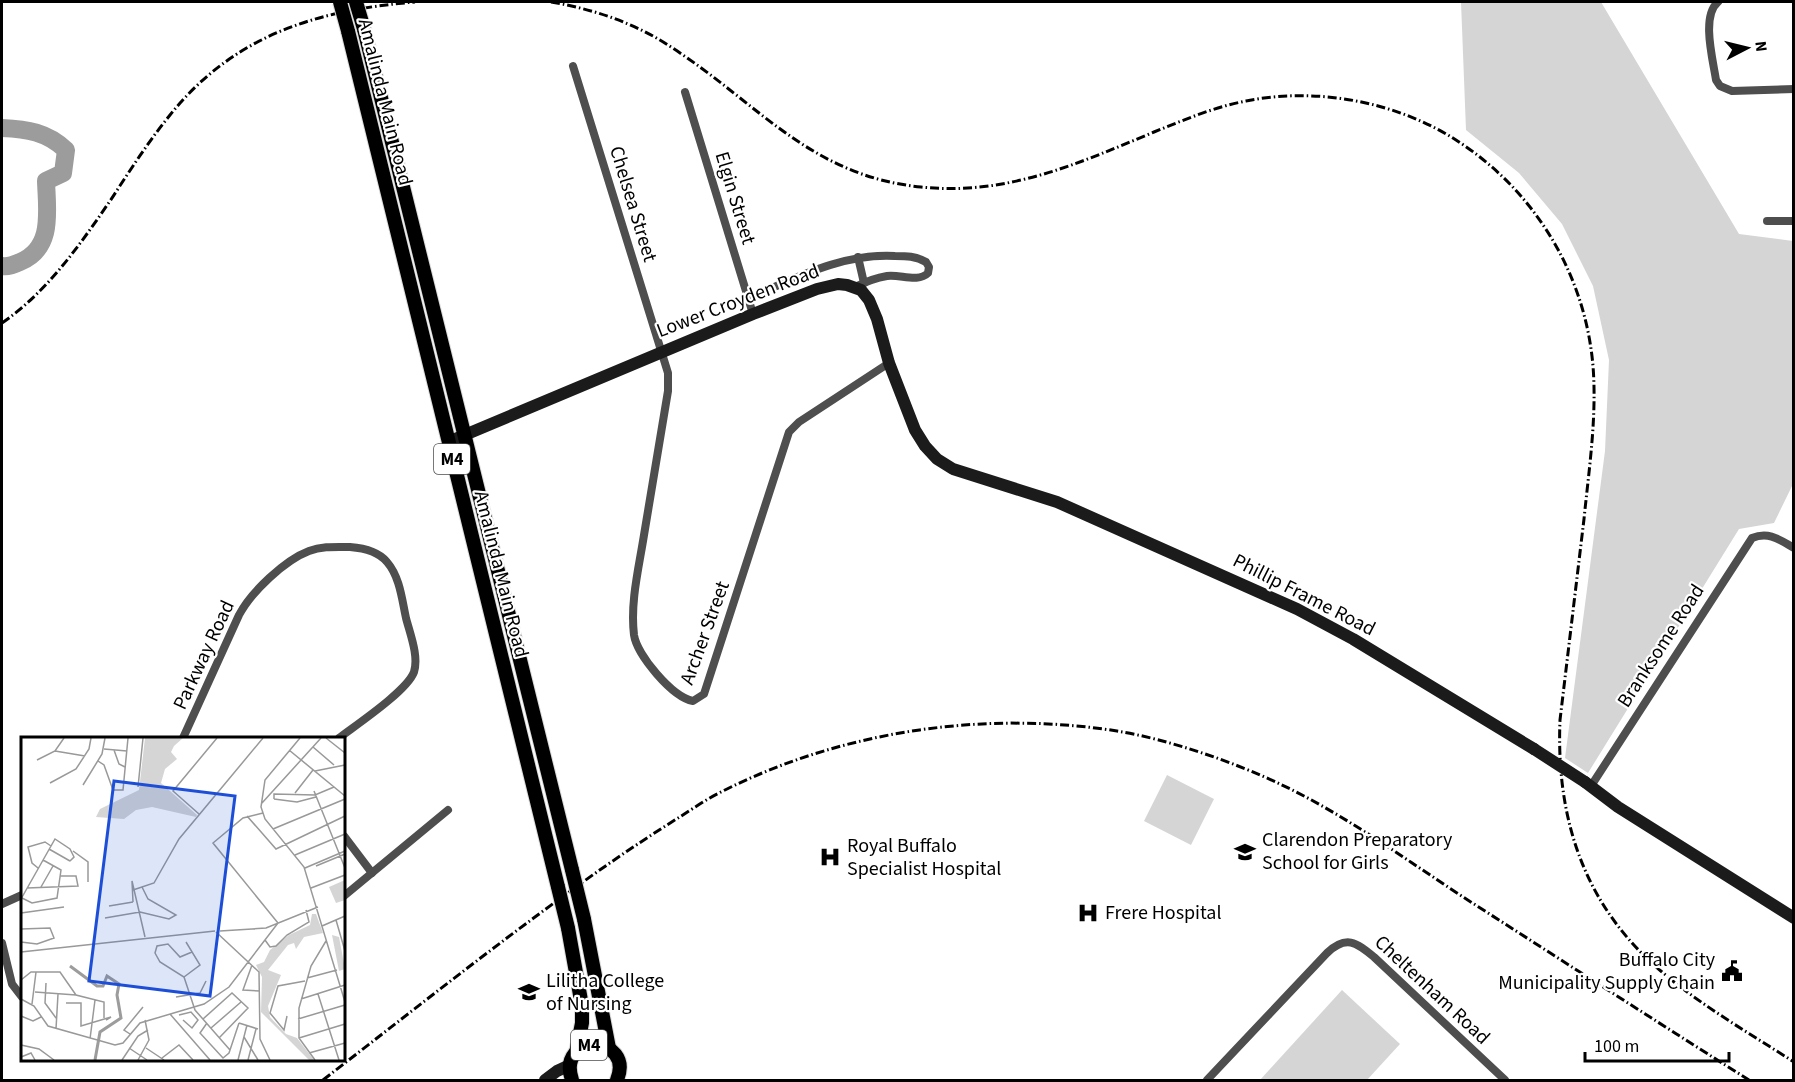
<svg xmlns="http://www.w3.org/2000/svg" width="1795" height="1082" viewBox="0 0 1795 1082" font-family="'Source Sans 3',sans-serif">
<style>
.green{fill:#d5d5d5}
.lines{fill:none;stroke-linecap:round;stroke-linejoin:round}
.river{stroke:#9c9c9c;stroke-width:18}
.primary-casing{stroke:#dbdbdb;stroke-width:16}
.street{stroke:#4e4e4e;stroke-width:8}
.secondary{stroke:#1b1b1b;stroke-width:12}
.primary{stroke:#000;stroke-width:14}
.rail{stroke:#000;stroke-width:3;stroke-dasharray:9 3 1.5 3;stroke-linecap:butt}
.primary-bridge-casing{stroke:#dbdbdb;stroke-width:16;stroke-linecap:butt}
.secondary-bridge{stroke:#1b1b1b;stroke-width:12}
.primary-bridge{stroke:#000;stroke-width:14}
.labels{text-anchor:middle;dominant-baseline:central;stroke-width:4.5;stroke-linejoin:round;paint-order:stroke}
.shield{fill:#fff;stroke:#4c4c4c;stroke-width:1.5}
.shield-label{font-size:18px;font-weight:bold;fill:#000}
.street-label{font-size:20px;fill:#000;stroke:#fff}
.poi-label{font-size:20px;fill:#000;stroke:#fff;text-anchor:start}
.inset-river{fill:none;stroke:#9c9c9c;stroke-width:3}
.inset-road{fill:none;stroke:#999;stroke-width:1.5}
.view{fill:#1d4ed8;fill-opacity:0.15;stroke:#1d4ed8;stroke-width:3}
.inset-edge{fill:none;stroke:#000;stroke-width:3}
</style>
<rect width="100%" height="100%" fill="#fff"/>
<g class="green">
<polygon points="1461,2 1601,2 1739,234 1793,241 1793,484 1774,523 1739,529 1588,773 1565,758 1605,451 1609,360 1593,286 1562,224 1519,173 1466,130"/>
<polygon points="1167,775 1214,799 1191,845 1144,821"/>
<polygon points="1342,990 1400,1044 1367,1080 1260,1080"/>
</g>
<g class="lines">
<path class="river" d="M 2,128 C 27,129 47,132 66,150 L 63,173 L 46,181 C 47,211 54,248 20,262 C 13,265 9,267 2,266"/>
<defs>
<g id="primary">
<polyline points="364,29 572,870"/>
<polyline points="348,31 558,887"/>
<polyline points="584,919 609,1048"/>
<polyline points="568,928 582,1006 582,1023 576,1053"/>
<path d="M 572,1080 C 556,1032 635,1035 617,1080"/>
</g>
</defs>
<use href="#primary" class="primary-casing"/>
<g class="street">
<path d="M 1718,2 C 1701,16 1713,60 1716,80 L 1720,86 L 1732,91 L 1794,89"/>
<path d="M 573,66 L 668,373 L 668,391 C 660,439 652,487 644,535 C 639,567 630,602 634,635 C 637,655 672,697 693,701 L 704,694 L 789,432 L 799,422 L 889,363"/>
<polyline points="685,92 753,314"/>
<polyline points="1767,221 1794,221"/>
<polyline points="858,257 864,283"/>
<path d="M 749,298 C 796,278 842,253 895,256 C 906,256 916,256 926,262 L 929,267 L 928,273 C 918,283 900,274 887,276 C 875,278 865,282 855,287"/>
<path d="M 183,738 L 239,615 C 251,592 285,560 309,551 C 322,546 336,547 350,547 C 363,548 378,551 387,562 C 400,577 402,600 406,618 C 410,634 419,656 414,672 C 407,691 356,725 339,738"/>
<path d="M 1591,786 L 1752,538 C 1769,531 1780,540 1794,548"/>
<polyline points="344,836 372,873"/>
<polyline points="344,896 448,810"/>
<polyline points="2,904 22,895"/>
<polyline points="2,943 12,984 22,997"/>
<path d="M 1207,1080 L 1327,953 C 1346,935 1356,942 1374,957 L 1505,1080"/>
</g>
<g class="secondary">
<polyline points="448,442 753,314 817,289 838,284 847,285 861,290 869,300 877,319 889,363 915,430 925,446 937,459 953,469 1057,502 1297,609 1353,639 1534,749"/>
<polyline points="1585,782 1618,807 1794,918"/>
<polyline points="545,1080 557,1071 570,1065"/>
</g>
<use href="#primary" class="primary"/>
<g class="rail">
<path d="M 551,2 C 593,9 635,23 671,47 C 758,103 810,176 921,187 C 1007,196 1077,164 1154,132 C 1184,120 1214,107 1246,101 C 1316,87 1395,101 1456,140 C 1534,190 1585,273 1593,366 C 1597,417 1589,469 1584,519 C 1576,586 1568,653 1560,720 C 1556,819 1584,906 1662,972 C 1702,1006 1749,1033 1794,1062"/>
<path d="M 2,323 C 47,292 79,246 110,201 C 129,172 148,142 170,115 C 234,35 317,10 415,2"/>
<path d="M 323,1080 C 407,1015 490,949 576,887 C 609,863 643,840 678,818 C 691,810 705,800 719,793 C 840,731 983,710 1117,731 C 1167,739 1234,762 1280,784 C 1348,816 1410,863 1474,904 C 1566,963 1657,1022 1749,1080"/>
</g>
<defs>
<g id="primary-bridge">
<polyline points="340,2 348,31"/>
<polyline points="356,2 364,29"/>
<polyline points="572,870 584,919"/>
<polyline points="558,887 568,928"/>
</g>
</defs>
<use href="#primary-bridge" class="primary-bridge-casing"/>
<polyline class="secondary-bridge" points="1534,749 1585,782"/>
<use href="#primary-bridge" class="primary-bridge"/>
</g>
<defs>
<symbol id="school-bare" viewBox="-9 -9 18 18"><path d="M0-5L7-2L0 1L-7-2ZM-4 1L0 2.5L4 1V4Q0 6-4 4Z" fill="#000" stroke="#fff" stroke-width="2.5" paint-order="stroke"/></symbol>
<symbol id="hospital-bare" viewBox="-9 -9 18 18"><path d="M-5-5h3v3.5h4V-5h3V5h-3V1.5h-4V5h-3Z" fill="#000" stroke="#fff" stroke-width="2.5" paint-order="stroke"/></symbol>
<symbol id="civic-bare" viewBox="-9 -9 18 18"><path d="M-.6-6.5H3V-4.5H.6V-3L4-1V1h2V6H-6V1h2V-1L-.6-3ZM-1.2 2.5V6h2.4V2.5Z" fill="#000" stroke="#fff" stroke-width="2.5" paint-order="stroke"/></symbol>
<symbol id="university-bare" viewBox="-9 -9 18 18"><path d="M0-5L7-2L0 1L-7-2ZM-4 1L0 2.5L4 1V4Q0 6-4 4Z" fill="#000" stroke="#fff" stroke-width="2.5" paint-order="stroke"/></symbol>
</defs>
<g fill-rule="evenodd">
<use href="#school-bare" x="1230" y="837" width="30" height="30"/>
<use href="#hospital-bare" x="815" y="842" width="30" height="30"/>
<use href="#hospital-bare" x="1073" y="898" width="30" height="30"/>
<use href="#civic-bare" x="1717" y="956" width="30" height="30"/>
<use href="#university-bare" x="514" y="977" width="30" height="30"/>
</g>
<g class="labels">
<g class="shield">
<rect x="434" y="444" width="36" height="30" rx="4.5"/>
<rect x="571" y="1030" width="36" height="30" rx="4.5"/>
</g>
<g class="shield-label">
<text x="452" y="459">M4</text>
<text x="589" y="1045">M4</text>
</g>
<g class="street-label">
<text transform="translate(385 102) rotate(76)">Amalinda Main Road</text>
<text transform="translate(735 198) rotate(73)">Elgin Street</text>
<text transform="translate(633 204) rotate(73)">Chelsea Street</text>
<text transform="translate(738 301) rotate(-21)">Lower Croyden Road</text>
<text transform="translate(501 574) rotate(76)">Amalinda Main Road</text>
<text transform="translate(1304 595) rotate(27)">Phillip Frame Road</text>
<text transform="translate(705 633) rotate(-70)">Archer Street</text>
<text transform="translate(1661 646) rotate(-57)">Branksome Road</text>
<text transform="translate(204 655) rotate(-65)">Parkway Road</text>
<text transform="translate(1432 990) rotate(43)">Cheltenham Road</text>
</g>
<g class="poi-label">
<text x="1262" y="840">Clarendon Preparatory<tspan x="1262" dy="23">School for Girls</tspan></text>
<text x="847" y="846">Royal Buffalo<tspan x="847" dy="23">Specialist Hospital</tspan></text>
<text x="1105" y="913">Frere Hospital</text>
<text x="1715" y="960" text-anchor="end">Buffalo City<tspan x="1715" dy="23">Municipality Supply Chain</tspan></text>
<text x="546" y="981">Lilitha College<tspan x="546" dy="23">of Nursing</tspan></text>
</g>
</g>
<g transform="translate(21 737)">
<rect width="324" height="324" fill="#fff"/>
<path d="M 124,1 L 162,1 L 153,9 L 150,15 L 156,22 L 144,32 L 140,46 L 176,78 L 175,80 L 131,70 L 115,73 L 103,82 L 75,80 L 79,72 L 118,53 ZM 324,143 L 324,163 L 315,166 L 308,150 ZM 291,177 L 295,177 L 302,196 L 283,200 L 275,212 L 273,206 L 267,208 L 247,233 L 260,238 L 247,269 L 249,280 L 265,297 L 276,301 L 293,323 L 288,323 L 240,275 L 241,240 L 235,228 L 243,225 L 249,213 L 268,198 L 289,188 ZM 311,198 L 318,200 L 324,232 L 318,234 Z" fill="#d5d5d5"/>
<path class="inset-river" d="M 49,229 L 76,249 L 82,249 L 86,239 L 98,247 L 96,258 L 100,281 L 79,295 L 74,323"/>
<path class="inset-road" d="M 279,1 L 244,43 L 240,70 L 244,82 L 283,130 L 324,265M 305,1 L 324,16M 292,10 L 313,28M 83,12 L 106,14M 93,13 L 98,27 L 104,30M 268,13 L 324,59M 34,14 L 64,19M 16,23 L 34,14 L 43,1M 77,24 L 83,28 L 92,53 L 102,53 L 107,1M 294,34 L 324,28M 29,46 L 55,32 L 68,12 L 70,1M 62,48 L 81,17 L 84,1M 117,50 L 122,1M 293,54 L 324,131M 274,56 L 292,33M 253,62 L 253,57 L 294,58 L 313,50M 253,62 L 276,65 L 295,60M 241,66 L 300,1M 178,77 L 152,54 L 196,1M 226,79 L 255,112 L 324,79M 252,92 L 324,62M 28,112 L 49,124M 52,114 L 67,125 L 67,145M 274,118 L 324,97M 295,129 L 324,117M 17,131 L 11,126 L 7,110 L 24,105 L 30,109M 284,131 L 324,114M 20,150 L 32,129M 6,151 L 57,149 L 55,139 L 39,139M 290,151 L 324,138M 112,153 L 133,146 L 158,102 L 242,1M 1,161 L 11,166 L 36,161 L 40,133 L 22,123M 0,162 L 34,102 L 49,112 L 53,120 L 49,124M 112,165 L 111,144 L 124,200M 88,169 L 112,165M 0,176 L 43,170M 84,181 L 119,175 L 148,182 L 155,178 L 127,162 L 121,150M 315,183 L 324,214M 301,189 L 324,179M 0,192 L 29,191 L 33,201 L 16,207 L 0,205M 199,194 L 245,191 L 297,170M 195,195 L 238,235 L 239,302 L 249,323M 244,203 L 249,210 L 255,209 L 266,198 L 288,185 L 285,173M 0,215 L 194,194M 171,215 L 159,220 L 147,207 L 136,209 L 134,216 L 139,225 L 163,240 L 174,273 L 209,313M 231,228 L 222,253 L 239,254M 163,240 L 179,228 L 165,205M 286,241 L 316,233M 0,243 L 10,235 L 39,235 L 55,258 L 83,265 L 83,281M 25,246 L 24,266 L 35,281M 14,255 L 55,258M 297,257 L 318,323M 155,260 L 179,256 L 185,244M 0,262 L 13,269 L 27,289 L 94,308 L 102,306 L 119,286 L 183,267 L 208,250 L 257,186 L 192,106 L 222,81 L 242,76M 280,262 L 324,248M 45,266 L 60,266 L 60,289 L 90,280 L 85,283M 11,267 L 15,235M 149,277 L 189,323M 158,278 L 170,275 L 177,283 L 171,291 L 162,283M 0,279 L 12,284 L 20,280M 266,279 L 263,293 L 249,276 L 257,249 L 284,244M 182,282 L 211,256 L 227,271 L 198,301M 277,282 L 324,268M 186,286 L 179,296 L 202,321 L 208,316 L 218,286M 218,286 L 237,292M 190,291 L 220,265M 35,292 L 37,257M 109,297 L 103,293 L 122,270M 223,300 L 237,323M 278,301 L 324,287M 69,302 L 74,263M 0,308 L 18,312 L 33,323M 108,311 L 126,323M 125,311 L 143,323M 288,316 L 324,306M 0,320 L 10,316 L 14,323M 141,321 L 158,308 L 172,323M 101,323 L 117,299 L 127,293M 117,323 L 128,303 L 124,283M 217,323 L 226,288M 227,323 L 235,292M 294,323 L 278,301 L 278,271 L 290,229 L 305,204"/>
<path class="view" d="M 93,44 L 214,59 L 189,259 L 68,244 Z"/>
<rect width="324" height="324" class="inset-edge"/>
</g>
<rect width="1795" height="1082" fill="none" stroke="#000000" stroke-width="6"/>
<g transform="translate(1747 48) rotate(83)" stroke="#ffffff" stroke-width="4.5" paint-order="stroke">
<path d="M0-4.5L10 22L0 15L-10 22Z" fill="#000000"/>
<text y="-9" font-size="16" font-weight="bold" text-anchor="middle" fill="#000000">N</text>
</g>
<path d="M1585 1052v9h144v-9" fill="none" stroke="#000000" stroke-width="3"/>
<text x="1594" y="1052" font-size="18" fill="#000000" stroke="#ffffff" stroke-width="4.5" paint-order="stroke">100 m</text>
</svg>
